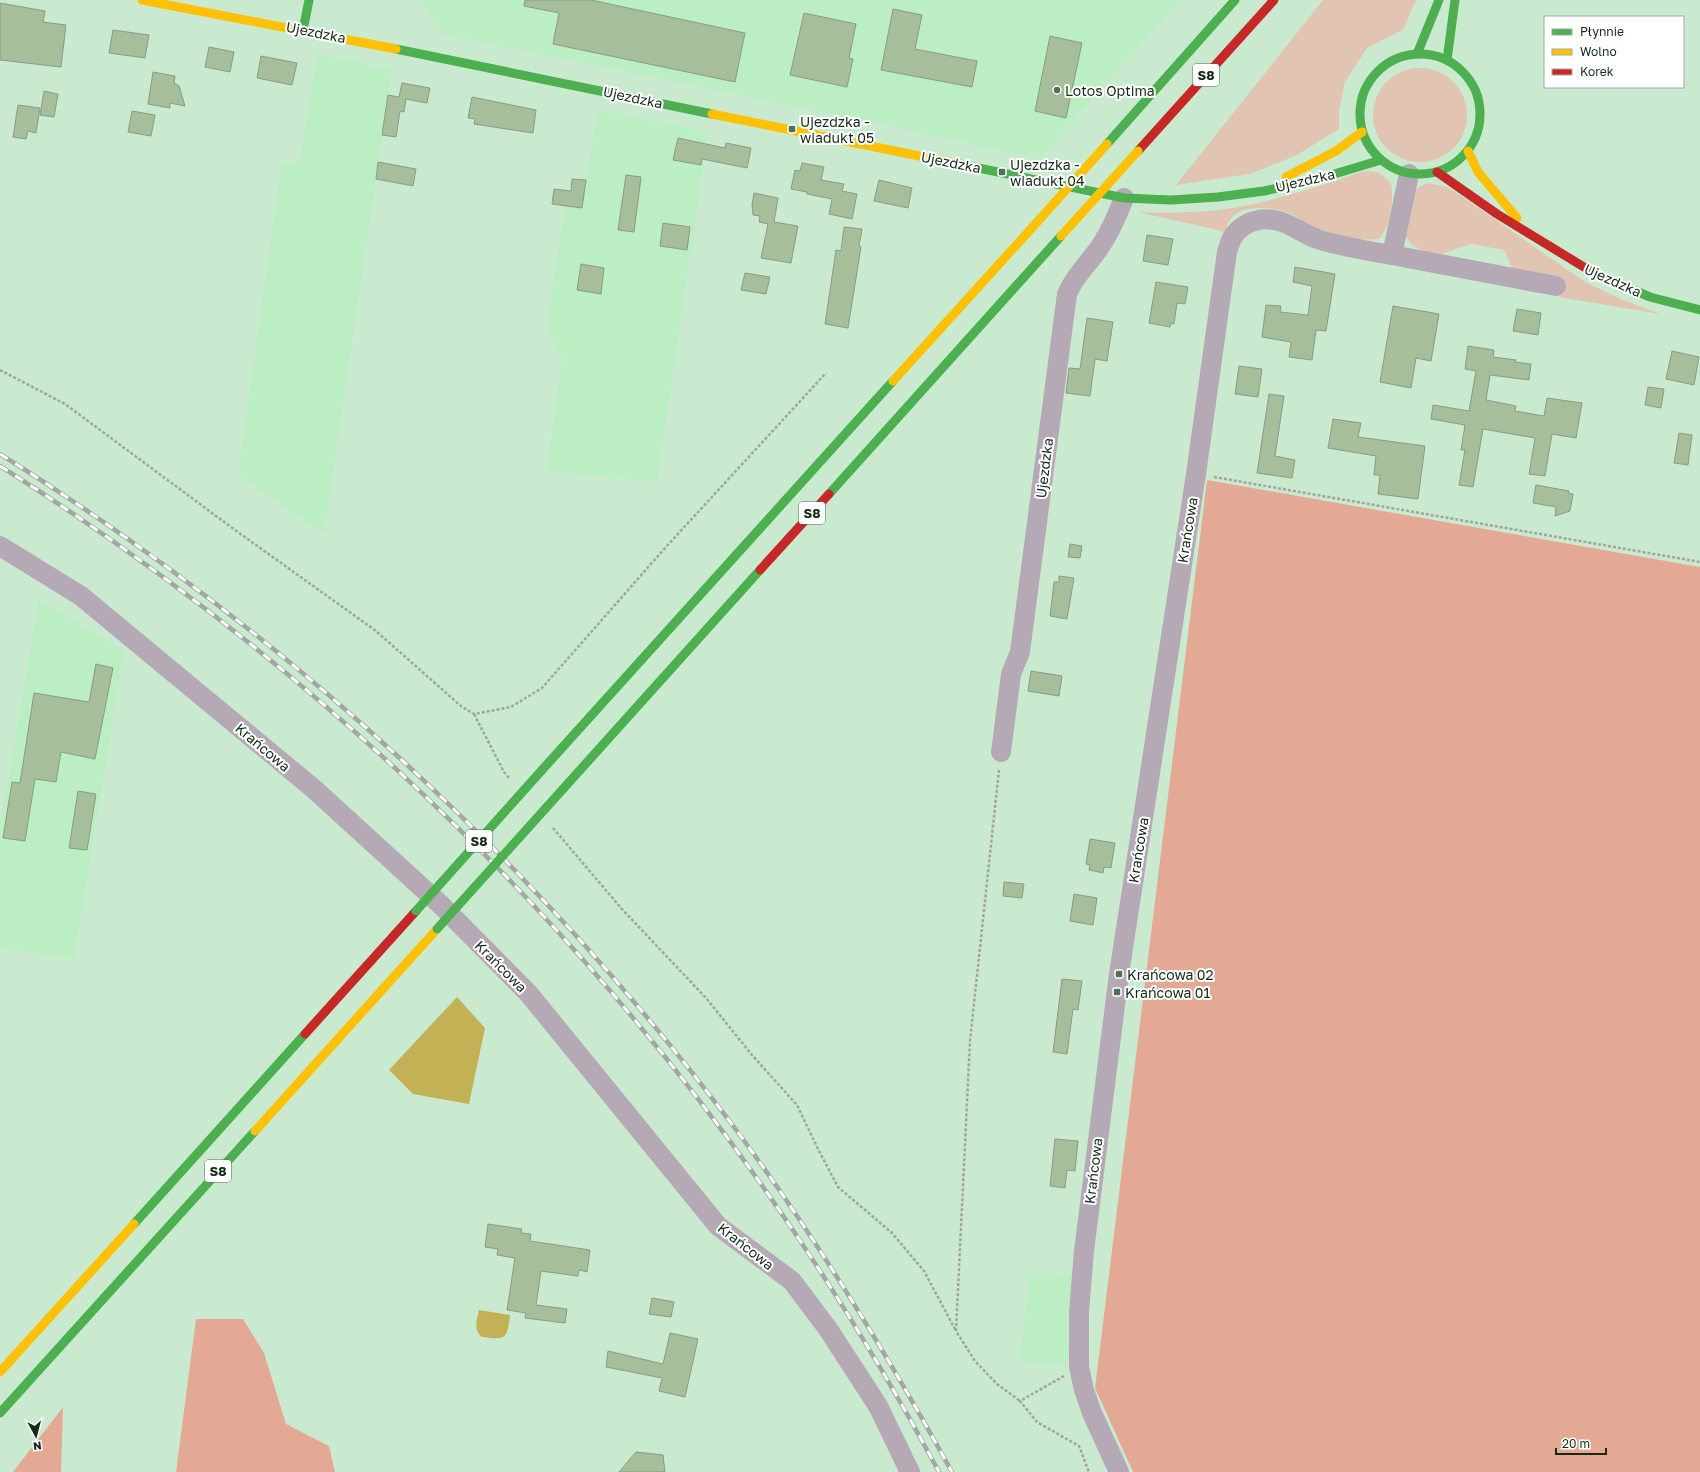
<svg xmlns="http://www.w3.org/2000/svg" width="1700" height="1472" viewBox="0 0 1700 1472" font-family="'Golos Text',sans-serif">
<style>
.built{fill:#bbeec3}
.green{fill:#e1c4b1}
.forest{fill:#e4a995}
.water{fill:#c2b155}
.building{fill:#a6be99;stroke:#899c85}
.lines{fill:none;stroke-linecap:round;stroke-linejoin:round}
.path{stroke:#a4a3a4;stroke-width:2.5;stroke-dasharray:3 2;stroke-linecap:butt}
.street{stroke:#b5a9b5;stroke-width:20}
.fast{stroke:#4caf50;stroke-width:9}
.slow{stroke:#ffc107;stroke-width:9}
.jam{stroke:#c62828;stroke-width:9}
.rail-casing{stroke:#a2a6a4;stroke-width:4.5}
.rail{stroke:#fff;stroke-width:3;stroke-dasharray:9;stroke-linecap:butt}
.fast-bridge{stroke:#4caf50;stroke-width:9}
.slow-bridge{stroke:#ffc107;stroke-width:9}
.poi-dot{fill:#546e58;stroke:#fff;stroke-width:1.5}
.labels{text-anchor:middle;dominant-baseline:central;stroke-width:4;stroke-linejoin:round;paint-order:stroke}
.shield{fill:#fff;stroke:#5a6b5d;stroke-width:1}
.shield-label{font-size:13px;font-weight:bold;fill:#142b18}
.street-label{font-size:14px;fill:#142b18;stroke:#fff}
.poi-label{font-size:14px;fill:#142b18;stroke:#fff;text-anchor:start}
</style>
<rect width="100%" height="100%" fill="#caeacf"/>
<g class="built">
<polygon points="421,0 1180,0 1040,159 871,122 443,34"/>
<polygon points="317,54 392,70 324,534 238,475 281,167 284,163 294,164 300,162"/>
<polygon points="598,110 708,132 657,482 547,471 562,357 547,326 565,206 582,208"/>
<polygon points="39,600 124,651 74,959 0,948 0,829"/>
<polygon points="1030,1273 1072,1274 1068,1364 1020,1362"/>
</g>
<g class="green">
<polygon points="1323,0 1416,0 1403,30 1367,48 1345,82 1339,111 1339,129 1297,155 1250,174 1176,185"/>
<circle cx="1420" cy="115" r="47"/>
<path d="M 1365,171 L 1378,172 L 1391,183 C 1394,201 1391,225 1379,239 C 1358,241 1338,236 1319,229 C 1308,225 1299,218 1289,213 C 1273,207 1239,203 1229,221 C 1227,224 1227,229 1226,232 L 1138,212 C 1165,213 1191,213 1218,210 C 1268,204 1317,187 1365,171 Z"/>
<path d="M 1428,183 L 1448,187 L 1585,282 L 1623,300 L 1661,314 L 1559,297 L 1563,278 L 1512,268 L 1504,250 L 1471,244 L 1438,255 L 1421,250 L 1412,245 L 1406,237 C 1407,228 1409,199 1414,192 C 1418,187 1423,185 1428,183 Z"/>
</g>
<g class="forest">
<polygon points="1207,480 1700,567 1700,1472 1133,1472 1095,1388"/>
<polygon points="196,1319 243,1319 264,1353 286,1424 329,1446 335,1472 176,1472"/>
<polygon points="63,1407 61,1472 13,1472"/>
</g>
<g class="water">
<polygon points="457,997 485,1028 469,1104 413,1094 389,1070"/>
<path d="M 479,1310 L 510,1315 C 507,1340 506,1340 482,1337 C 473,1330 477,1320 479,1310 Z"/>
</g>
<g class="building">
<polygon points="525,0 591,0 745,33 735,82 553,44 559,13 524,6"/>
<polygon points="0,3 45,11 43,22 66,25 61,67 0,60"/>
<polygon points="893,9 922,15 915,49 977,61 972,87 881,70"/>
<polygon points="804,13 856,24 849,58 853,59 847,87 790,75"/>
<polygon points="113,30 149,35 145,58 109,53"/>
<polygon points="1050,36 1082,43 1066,118 1035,111"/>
<polygon points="209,47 234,52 230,72 205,67"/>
<polygon points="261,56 297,63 292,85 257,78"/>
<polygon points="153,72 175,76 174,83 179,86 185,106 170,103 170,108 148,104"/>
<polygon points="402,83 430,88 427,103 406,99 404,112 400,111 396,137 382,135 388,95 399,97"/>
<polygon points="44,91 58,94 54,117 40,115"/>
<polygon points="472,97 536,110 533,133 474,124 475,119 468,118"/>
<polygon points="18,105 40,108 36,133 28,131 26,139 13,137"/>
<polygon points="132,111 155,115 151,136 128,132"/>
<polygon points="678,138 725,148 726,143 751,148 747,168 702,159 701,165 673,160"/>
<polygon points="378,162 416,169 413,186 376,179"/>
<polygon points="802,163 824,167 821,180 844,184 842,191 857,194 852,219 829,214 832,199 807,194 807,192 791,189 795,170 800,171"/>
<polygon points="626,175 641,177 634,232 618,230"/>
<polygon points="572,179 586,180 582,208 552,204 554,189 571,191"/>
<polygon points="879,180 912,188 908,208 874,201"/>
<polygon points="754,193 778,198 774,222 798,226 791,263 761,258 768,224 759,222 760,216 753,215 752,205"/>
<polygon points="663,223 690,227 687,250 660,246"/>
<polygon points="844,227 862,229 859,246 861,247 848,328 825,324 836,250 841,251"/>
<polygon points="1147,235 1173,239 1168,265 1143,261"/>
<polygon points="581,264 604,268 601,294 577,290"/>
<polygon points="1295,267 1335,274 1326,331 1316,330 1312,360 1289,357 1291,342 1262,337 1266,305 1281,306 1280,312 1308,315 1312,286 1293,282"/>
<polygon points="745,273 770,277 766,294 741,290"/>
<polygon points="1156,282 1188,287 1185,304 1177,303 1174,324 1171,323 1170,327 1149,323"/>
<polygon points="1393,306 1439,314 1431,361 1416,358 1411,388 1380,382"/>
<polygon points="1517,309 1541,313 1538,335 1513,331"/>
<polygon points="1087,318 1113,322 1107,361 1095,359 1090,396 1066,393 1069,368 1080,369"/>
<polygon points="1468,346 1494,350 1493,357 1516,360 1515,362 1531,364 1529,380 1490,375 1486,400 1516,406 1515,411 1544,416 1547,398 1582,403 1576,438 1552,434 1545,476 1529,474 1535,438 1483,429 1473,487 1459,485 1465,450 1461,450 1465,425 1431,419 1433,405 1469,411 1476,371 1465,369"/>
<polygon points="1672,351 1699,357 1694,385 1666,379"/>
<polygon points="1239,366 1262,369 1258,397 1235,394"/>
<polygon points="1648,387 1664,389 1661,408 1645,405"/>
<polygon points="1269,394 1284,396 1275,456 1295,460 1292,478 1257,473"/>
<polygon points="1333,419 1361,423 1358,437 1425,446 1418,499 1378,494 1380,475 1374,475 1376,456 1328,448"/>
<polygon points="1679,433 1692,435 1688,465 1674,463"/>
<polygon points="1536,485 1569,491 1568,493 1573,494 1570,511 1555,516 1556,507 1533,503"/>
<polygon points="1070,544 1082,546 1080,558 1068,557"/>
<polygon points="1059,576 1074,578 1067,619 1050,616 1054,582 1059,582"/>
<polygon points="96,664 113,668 95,759 61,752 56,782 35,779 25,841 3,838 12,782 20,783 34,693 89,702"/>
<polygon points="1031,671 1062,676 1059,696 1028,691"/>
<polygon points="78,791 96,794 87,850 69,848"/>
<polygon points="1090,839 1115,843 1111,868 1104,867 1103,873 1089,870 1090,865 1086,864"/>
<polygon points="1004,882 1024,884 1022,898 1003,896"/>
<polygon points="1074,894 1097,898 1093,925 1070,921"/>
<polygon points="1062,979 1082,981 1078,1010 1073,1009 1067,1054 1053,1052"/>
<polygon points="1055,1139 1078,1141 1075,1171 1067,1170 1065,1188 1050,1186"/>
<polygon points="488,1224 522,1229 521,1233 531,1234 530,1241 590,1250 587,1272 579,1270 578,1276 541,1271 536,1305 567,1309 565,1323 525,1318 526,1313 507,1310 515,1258 497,1255 498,1249 485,1247"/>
<polygon points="652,1298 674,1302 671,1317 649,1314"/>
<polygon points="670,1333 698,1339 685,1397 659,1391 662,1378 606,1367 608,1351 663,1364"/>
<polygon points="636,1452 663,1455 665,1472 619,1472"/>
</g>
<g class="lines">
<g class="path">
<polyline points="0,370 65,404 235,530 376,631 462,707 474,714 511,707 542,688 665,548 826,373"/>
<polyline points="1214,477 1700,562"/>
<polyline points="474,714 504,772 510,779"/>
<polyline points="999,770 970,1041 956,1331 975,1361 997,1384 1020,1401"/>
<polyline points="553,828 621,908 706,998 752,1055 797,1105 819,1151 838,1187 892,1233 924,1271 956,1331"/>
<polyline points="1064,1376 1020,1401 1037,1422 1079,1446 1089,1472"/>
</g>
<g class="street">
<polyline points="1392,255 1556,286"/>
<polyline points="0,546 81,596 314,789 441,905 529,994 718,1226 792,1281 828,1329 878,1406 910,1472"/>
<path d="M 1001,752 L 1011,674 L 1020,652 L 1067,294 C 1074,277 1086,266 1097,251 C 1109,235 1117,216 1124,198"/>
<path d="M 1119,1472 L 1092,1413 L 1084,1390 L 1079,1367 L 1079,1312 L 1084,1251 L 1119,974 L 1196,474 L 1227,252 C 1229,247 1230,242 1232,238 C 1244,219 1267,215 1287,224 C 1298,229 1308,236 1320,240 C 1344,247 1368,251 1392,255 L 1409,174"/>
</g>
<g class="fast">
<polyline points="303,30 309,0"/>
<polyline points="396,49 712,114"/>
<circle cx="1420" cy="114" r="60"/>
<polyline points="1417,54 1439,0"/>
<polyline points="1447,60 1455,0"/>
<polyline points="1107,144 1235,0"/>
<polyline points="954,163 1124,198 1171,200 1218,197 1264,191 1311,181 1381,160"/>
<polyline points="1592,272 1650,297 1700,310"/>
<polyline points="829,494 1061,236"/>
<polyline points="542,770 893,381"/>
<polyline points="563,789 760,570"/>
<polyline points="134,1224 305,1034"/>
<polyline points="0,1413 255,1131"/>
</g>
<g class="slow">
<polyline points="142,0 396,49"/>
<polyline points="712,114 954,163"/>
<polyline points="1468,151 1478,172 1517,218"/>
<polyline points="1286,177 1336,151 1362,132"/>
<polyline points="893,381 1030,230"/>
<polyline points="255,1131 437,929"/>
<polyline points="0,1372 134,1224"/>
</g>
<g class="jam">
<polyline points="1138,151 1274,0"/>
<polyline points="1437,172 1497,214 1592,272"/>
<polyline points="760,570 829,494"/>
<polyline points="305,1034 416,911"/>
</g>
<defs>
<g id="rail">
<path d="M 0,454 C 285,632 535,861 737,1131 C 817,1239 887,1354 952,1472"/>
<path d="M 0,466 C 398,717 717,1057 939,1472"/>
</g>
</defs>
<use href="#rail" class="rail-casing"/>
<use href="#rail" class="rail"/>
<g class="fast-bridge">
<polyline points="416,911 542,770"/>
<polyline points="437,929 563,789"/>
</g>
<g class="slow-bridge">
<polyline points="1030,230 1107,144"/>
<polyline points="1061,236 1138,151"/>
</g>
</g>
<g class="poi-dot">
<circle cx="1057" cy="90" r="4"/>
<rect x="788" y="125" width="8" height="8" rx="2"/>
<rect x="998" y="168" width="8" height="8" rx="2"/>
<rect x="1115" y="970" width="8" height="8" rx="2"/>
<rect x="1113" y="988" width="8" height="8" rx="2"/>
</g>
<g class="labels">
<g class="shield">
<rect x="1193" y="64" width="26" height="22" rx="3"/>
<rect x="799" y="502" width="26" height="22" rx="3"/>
<rect x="466" y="830" width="26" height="22" rx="3"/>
<rect x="205" y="1160" width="26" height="22" rx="3"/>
</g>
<g class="shield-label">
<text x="1206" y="75">S8</text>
<text x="812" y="513">S8</text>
<text x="479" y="841">S8</text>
<text x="218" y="1171">S8</text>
</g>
<g class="street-label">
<text transform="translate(316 32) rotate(11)">Ujezdzka</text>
<text transform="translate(633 97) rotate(12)">Ujezdzka</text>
<text transform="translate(951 162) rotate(11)">Ujezdzka</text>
<text transform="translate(1305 180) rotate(-13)">Ujezdzka</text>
<text transform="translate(1613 280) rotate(24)">Ujezdzka</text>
<text transform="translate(1044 468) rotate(-83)">Ujezdzka</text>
<text transform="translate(1187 530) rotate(-81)">Krańcowa</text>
<text transform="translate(263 747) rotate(40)">Krańcowa</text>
<text transform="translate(1138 850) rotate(-81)">Krańcowa</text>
<text transform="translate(501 966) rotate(45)">Krańcowa</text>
<text transform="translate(1093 1171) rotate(-83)">Krańcowa</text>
<text transform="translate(746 1246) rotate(38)">Krańcowa</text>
</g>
<g class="poi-label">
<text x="1065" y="90">Lotos Optima</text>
<text x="800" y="121">Ujezdzka -<tspan x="800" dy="16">wiadukt 05</tspan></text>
<text x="1010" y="164">Ujezdzka -<tspan x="1010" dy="16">wiadukt 04</tspan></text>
<text x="1127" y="974">Krańcowa 02</text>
<text x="1125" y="992">Krańcowa 01</text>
</g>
</g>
<rect x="1544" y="16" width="140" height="72" fill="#ffffff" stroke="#a1aaa3"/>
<rect x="1552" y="29" width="20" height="6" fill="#4caf50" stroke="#a1aaa3"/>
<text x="1580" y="36" font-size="12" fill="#142b18">Płynnie</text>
<rect x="1552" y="49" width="20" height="6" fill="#ffc107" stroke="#a1aaa3"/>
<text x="1580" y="56" font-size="12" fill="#142b18">Wolno</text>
<rect x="1552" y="69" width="20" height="6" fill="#c62828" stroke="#a1aaa3"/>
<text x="1580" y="76" font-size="12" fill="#142b18">Korek</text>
<g transform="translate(36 1436) rotate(173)" stroke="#ffffff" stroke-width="3" paint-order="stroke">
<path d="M0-3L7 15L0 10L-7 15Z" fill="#142b18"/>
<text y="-6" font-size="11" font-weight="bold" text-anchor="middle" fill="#142b18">N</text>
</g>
<path d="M1556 1448v6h50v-6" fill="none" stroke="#142b18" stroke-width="2"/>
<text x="1562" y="1448" font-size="12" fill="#142b18" stroke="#ffffff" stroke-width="3" paint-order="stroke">20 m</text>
</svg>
